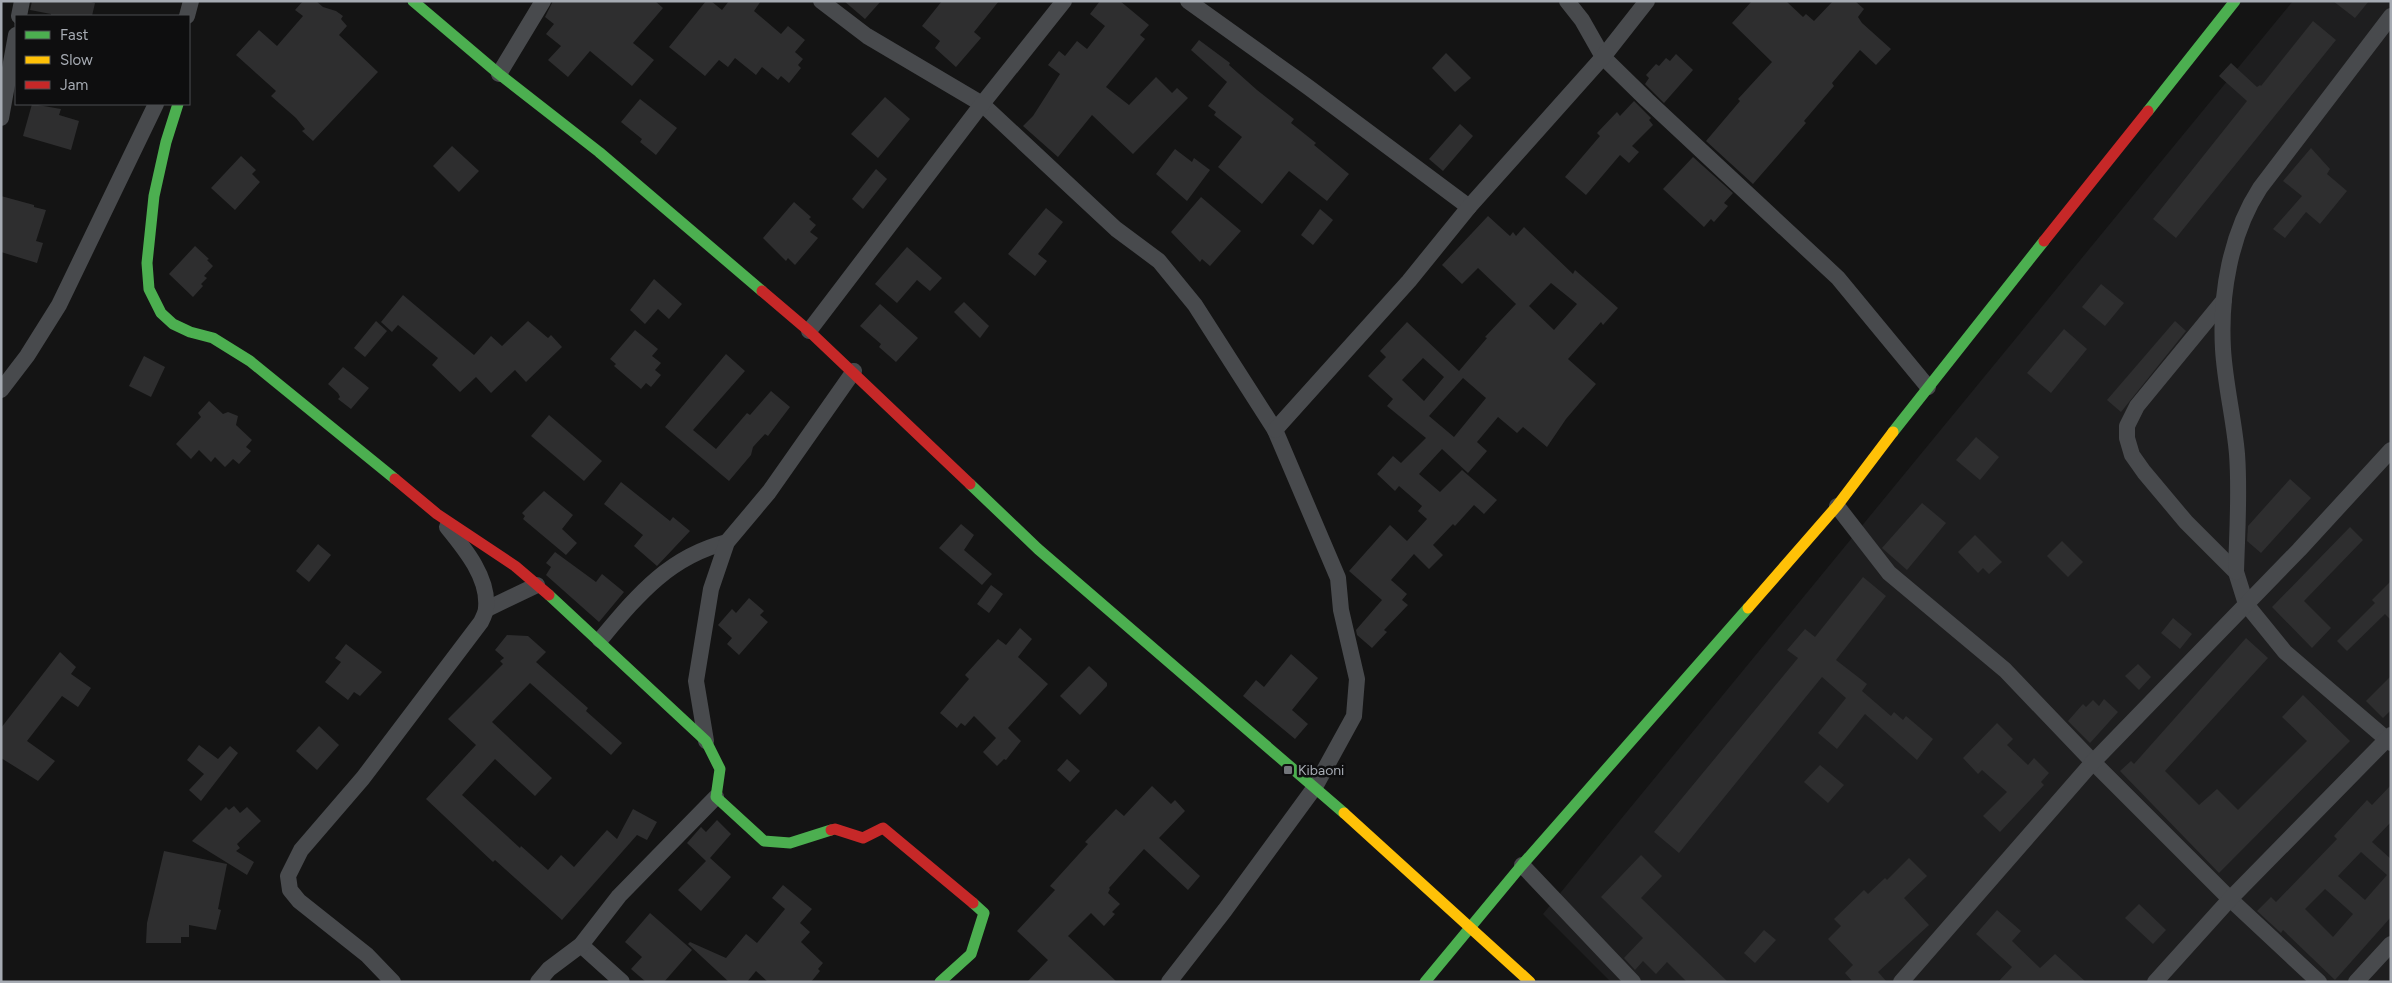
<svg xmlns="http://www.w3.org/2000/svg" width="2392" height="983" viewBox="0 0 2392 983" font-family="Figtree,sans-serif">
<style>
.built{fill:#1e1e1f}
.building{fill:#2e2e2f;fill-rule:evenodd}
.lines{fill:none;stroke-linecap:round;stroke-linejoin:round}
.street{stroke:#484a4d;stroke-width:16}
.fast{stroke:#4caf50;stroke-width:11}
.slow{stroke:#ffc107;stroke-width:11}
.jam{stroke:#c62828;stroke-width:11}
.poi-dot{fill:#73767b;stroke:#0e0e0f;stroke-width:2}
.labels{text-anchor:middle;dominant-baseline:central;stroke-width:5;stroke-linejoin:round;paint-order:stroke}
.poi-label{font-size:14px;fill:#a6abb3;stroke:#0e0e0f;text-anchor:start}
</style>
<rect width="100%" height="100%" fill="#141414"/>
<polygon class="built" points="2293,1 2391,1 2391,982 1611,982 1543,914"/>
<g class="building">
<polygon points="32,1 87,1 95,3 92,16 51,16 51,14 30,10"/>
<polygon points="303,1 316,1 323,7 336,11 343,16 341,19 347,26 339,35 378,72 313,141 302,131 305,129 296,118 271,96 276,91 236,55 259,30 277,46 303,16 295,10"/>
<polygon points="553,1 655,1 663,8 633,43 654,60 632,86 590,51 568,77 548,60 561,46 546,34 554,24 545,17"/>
<polygon points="706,1 711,1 722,10 729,1 761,1 754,11 781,34 788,26 805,40 795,52 803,59 798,65 801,68 789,83 781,76 778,80 762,67 756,75 735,58 728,67 719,60 705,76 669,47"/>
<polygon points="844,1 881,1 865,19"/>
<polygon points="942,1 999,1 974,32 981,38 956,67 935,48 940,41 922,26"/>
<polygon points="1100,1 1120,1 1149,25 1140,35 1145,39 1106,87 1129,105 1156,77 1172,93 1177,88 1188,98 1133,154 1092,115 1058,157 1023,126 1033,116 1060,74 1048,65 1059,51 1065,56 1077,41 1087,49 1105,26 1090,14"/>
<polygon points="1752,1 1786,1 1803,17 1806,14 1814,21 1833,1 1855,1 1864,9 1858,17 1862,23 1891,49 1876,65 1860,50 1832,83 1834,86 1804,121 1806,123 1753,184 1706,141 1740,101 1738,99 1772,62 1732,23"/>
<polygon points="2333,1 2369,1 2355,18"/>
<polygon points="2313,21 2336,40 2176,238 2153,219 2247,101 2219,76 2231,63 2257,87 2260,85 2261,86"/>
<polygon points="1199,40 1230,63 1229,65 1257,90 1294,119 1291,123 1316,143 1314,145 1349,174 1327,201 1289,171 1262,204 1218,167 1242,137 1214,115 1216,112 1208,106 1227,82 1191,50"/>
<polygon points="1446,53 1471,78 1455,92 1432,68"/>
<polygon points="1676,54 1693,70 1664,103 1645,84 1649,78 1646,75 1656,64 1659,66 1666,58 1670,61"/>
<polygon points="885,97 910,119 878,158 851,134"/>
<polygon points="640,99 677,128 656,155 640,142 642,139 621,122"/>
<polygon points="1634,101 1651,118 1649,120 1653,125 1632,146 1639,152 1629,163 1620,155 1586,195 1565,177 1600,136 1597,133 1617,112 1620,116"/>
<polygon points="32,104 61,109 59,115 79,121 71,150 23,136"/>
<polygon points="1460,124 1473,136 1443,171 1429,159"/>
<polygon points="452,146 479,171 459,192 433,166"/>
<polygon points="2311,148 2330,169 2327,174 2347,191 2320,224 2306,212 2285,238 2273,229 2302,196 2283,181"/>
<polygon points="1175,149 1192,162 1194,158 1210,170 1187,201 1156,174"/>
<polygon points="241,156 256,170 252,174 260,182 235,210 211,188"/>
<polygon points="1693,157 1733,193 1724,203 1728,206 1714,222 1711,219 1704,227 1663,189"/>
<polygon points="876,169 887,179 863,209 852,199"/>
<polygon points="1,196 34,205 34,207 46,210 36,241 43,243 37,263 1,252"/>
<polygon points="1201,197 1241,231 1210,266 1202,259 1200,262 1171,232"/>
<polygon points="794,202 811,217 809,219 816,225 810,232 818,238 795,265 788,258 786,261 763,238"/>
<polygon points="1046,208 1063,222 1038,254 1047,261 1035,276 1008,254"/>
<polygon points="1320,209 1333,220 1313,245 1301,235"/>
<path d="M 1488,216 L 1510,236 L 1513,232 L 1516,236 L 1524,227 L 1573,274 L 1575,270 L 1618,308 L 1603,325 L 1601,322 L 1568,359 L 1596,384 L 1566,419 L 1547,447 L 1523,427 L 1517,433 L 1498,417 L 1477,442 L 1487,451 L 1468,473 L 1442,449 L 1419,474 L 1440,492 L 1462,470 L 1497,500 L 1484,514 L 1474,505 L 1455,526 L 1453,524 L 1433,545 L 1443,555 L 1429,569 L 1414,554 L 1391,580 L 1407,594 L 1402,600 L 1408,605 L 1384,630 L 1387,632 L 1372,648 L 1357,635 L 1356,630 L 1382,600 L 1349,571 L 1390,525 L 1407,541 L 1427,519 L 1418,511 L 1422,506 L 1399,486 L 1395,491 L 1377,474 L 1393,456 L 1401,463 L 1426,438 L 1387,406 L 1393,399 L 1368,376 L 1386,357 L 1380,351 L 1407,322 L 1459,371 L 1487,338 L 1485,337 L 1516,304 L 1478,268 L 1462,284 L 1442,265 ZM 1551,283 L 1577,304 L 1554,330 L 1529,306 ZM 1423,358 L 1444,377 L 1424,401 L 1402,380 ZM 1463,378 L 1486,398 L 1454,437 L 1429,416 Z"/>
<polygon points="195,246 209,259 207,260 213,266 204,276 207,278 201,284 203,286 193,297 169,274"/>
<polygon points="907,247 942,278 930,291 917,280 897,303 875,284"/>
<polygon points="654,279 682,304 669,319 658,309 645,324 630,310"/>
<polygon points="2101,284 2124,303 2105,326 2082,307"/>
<polygon points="403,295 474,355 491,336 502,346 528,321 548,338 551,335 562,347 526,382 515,370 491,393 476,377 460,392 432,365 438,358 398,325 392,332 381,322"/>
<polygon points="964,302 989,326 980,338 954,312"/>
<polygon points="880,304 918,338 896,362 879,347 881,344 860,326"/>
<polygon points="376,321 387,331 365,357 354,348"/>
<polygon points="2175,321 2186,331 2121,412 2107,400"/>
<polygon points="2064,329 2087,349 2051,393 2027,373"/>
<polygon points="635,330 658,349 652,356 661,363 655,370 661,375 651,387 646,383 641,389 614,366 616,364 610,359"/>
<polygon points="726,354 745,371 693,430 716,449 747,413 750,415 771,391 790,407 768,436 765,434 753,447 751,455 729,481 665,427"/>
<polygon points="144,356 165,367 151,397 129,386"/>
<polygon points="343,367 369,388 351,409 338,399 340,397 338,393 328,384"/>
<polygon points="209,401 223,414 228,412 238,416 236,425 252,440 246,447 251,451 239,464 233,459 225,467 215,457 211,462 199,450 191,459 176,444 201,417 198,413"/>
<polygon points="549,415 602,461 584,481 531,436"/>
<polygon points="1976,437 1999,457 1980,480 1956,460"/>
<polygon points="2290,479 2311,498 2261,553 2247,541 2248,526"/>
<polygon points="621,482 670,521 673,517 690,531 657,566 634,546 643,535 604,504"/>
<polygon points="544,491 573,515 562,529 577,543 566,555 523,519 525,516 522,513"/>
<polygon points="1922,503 1946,523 1907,570 1882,548"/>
<polygon points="961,524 974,535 964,550 992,574 982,585 939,548"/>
<polygon points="2350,527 2363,540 2304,601 2331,628 2312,648 2272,607"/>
<polygon points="1975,535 2002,562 1989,574 1983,568 1978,573 1958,552"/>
<polygon points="2062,541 2083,562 2068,577 2047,556"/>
<polygon points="318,544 331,555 309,582 296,571"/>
<polygon points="555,552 596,582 602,574 624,592 599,622 546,575 551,567 546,563"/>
<polygon points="1863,577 1886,596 1836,660 1867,684 1862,691 1891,716 1894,712 1903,720 1906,716 1933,739 1917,760 1865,714 1837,749 1818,733 1846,698 1822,677 1679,853 1654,832 1798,658 1787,650 1805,629 1815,637"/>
<polygon points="2391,581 2391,620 2385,614 2347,651 2337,641 2375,603 2372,600"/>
<polygon points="991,585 1003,594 989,613 977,604"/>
<polygon points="749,598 764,611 760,615 768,622 739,655 727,644 732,638 718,625 732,609 736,613"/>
<polygon points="2173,618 2192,634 2180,649 2161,633"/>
<polygon points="1020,628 1032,639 1018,657 1048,684 1008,728 1021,741 1006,760 1004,759 997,766 983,752 996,738 974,716 965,726 961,723 957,728 940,713 969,679 965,675 998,639 1006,645"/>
<polygon points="507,635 528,636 546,652 536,662 588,708 586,711 622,743 611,755 530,683 492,722 552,778 535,796 495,759 462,795 520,848 521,846 548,870 561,855 574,867 607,830 617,839 633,809 657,822 647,840 637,835 562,920 495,860 493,862 426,799 476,745 448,719 503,664 500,661 504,658 495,650"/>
<polygon points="2246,638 2268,658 2165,771 2199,805 2217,789 2238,810 2307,741 2282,717 2303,695 2350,741 2219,873 2120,771 2131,761 2134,764"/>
<polygon points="346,644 382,672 360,696 354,692 348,700 325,682 341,662 335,658"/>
<polygon points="60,652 76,667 71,674 91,688 78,707 62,696 27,741 55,761 38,781 1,758 1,728"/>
<polygon points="1291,654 1318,678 1292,710 1308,724 1295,739 1243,696 1256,680 1264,687"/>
<polygon points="2138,664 2151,677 2139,690 2125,676"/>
<polygon points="1089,666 1107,683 1107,686 1080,715 1060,696"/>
<polygon points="2391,676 2391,710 2383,718 2366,701"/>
<polygon points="2104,699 2118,712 2090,743 2068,721 2083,704 2086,707 2093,700 2099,706"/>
<polygon points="1997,723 2013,739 2007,745 2028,765 2034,758 2049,773 2041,782 2044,785 2000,832 1983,816 2007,792 1982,770 1978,774 1963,758"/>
<polygon points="319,726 339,745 317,770 296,751"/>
<polygon points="199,745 218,759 230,746 238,753 201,801 189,790 204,774 187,760"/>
<polygon points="1067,759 1080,771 1070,782 1057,770"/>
<polygon points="1820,765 1844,785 1828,803 1804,782"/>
<path d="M 2391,785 L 2391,822 L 2372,842 L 2391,859 L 2391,917 L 2335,980 L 2283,930 L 2281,933 L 2257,911 L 2271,897 L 2276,902 L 2337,839 L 2334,836 L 2367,800 L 2372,805 ZM 2361,852 L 2387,875 L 2365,900 L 2338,876 ZM 2325,889 L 2353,914 L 2333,937 L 2305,909 Z"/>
<polygon points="1152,786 1171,804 1175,800 1185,811 1159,838 1200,876 1188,890 1144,849 1109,888 1110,889 1108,893 1120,904 1112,912 1115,914 1104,926 1091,913 1068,936 1117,982 1027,982 1048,960 1017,931 1055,890 1050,886 1088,844 1085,842 1116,809 1124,816"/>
<polygon points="234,806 240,813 247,807 261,821 237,844 240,848 236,851 254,862 247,875 192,841 226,807 229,810"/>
<polygon points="717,820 731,834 710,858 731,877 701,911 678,890 706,861 687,843 701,827 706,832"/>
<polygon points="164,851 227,864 218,909 221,910 216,930 189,925 189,937 181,937 181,943 146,943 147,923"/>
<polygon points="1641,855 1662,876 1641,898 1728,982 1687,982 1667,962 1656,974 1643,961 1635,970 1624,958 1643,938 1601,897"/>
<polygon points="1909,858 1927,876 1904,898 1929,925 1878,972 1887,982 1853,982 1845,973 1853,965 1828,939 1841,926 1834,919 1864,890 1868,894 1885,878 1887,880"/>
<polygon points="783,885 812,909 800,923 810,932 801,942 823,963 818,969 820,971 811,982 768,982 756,971 747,982 729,982 688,944 690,942 726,958 746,934 757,943 785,909 772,898"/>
<polygon points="2139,904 2166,930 2153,944 2125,918"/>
<polygon points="1997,910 2021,931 2012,941 2040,968 2055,954 2086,982 1998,982 2012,967 1976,934"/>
<polygon points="650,913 692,950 664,982 646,982 631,969 642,957 625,942"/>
<polygon points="1764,930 1776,940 1755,963 1744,953"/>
</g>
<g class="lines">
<g class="street">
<polyline points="821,1 867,36 982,104 1116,229 1159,261 1195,305 1275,430 1338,578 1341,610 1357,679 1354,716 1315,787 1225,910 1169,982"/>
<polyline points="1188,1 1308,87 1469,207"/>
<polyline points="1567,1 1582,20 1603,57 1647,100 1838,278 1928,387"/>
<polyline points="19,16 22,1"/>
<polyline points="187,16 191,1"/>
<polyline points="499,74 543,1"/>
<polyline points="1,118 16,35"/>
<polyline points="2224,300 2137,406 2127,426 2127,438 2132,455 2144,472 2186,522 2236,572 2246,604 2285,652 2391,743"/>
<polyline points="809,331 982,104 1064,1"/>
<polyline points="1,390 27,356 59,305 156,104"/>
<polyline points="1275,430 1409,281 1469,207 1603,57 1647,1"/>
<polyline points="1837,506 1889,573 2005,670 2093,762 2230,899 2319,982"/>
<path d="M 2236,572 C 2237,533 2240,494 2237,454 C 2234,419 2225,384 2223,349 C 2220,295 2230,234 2260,188 L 2391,16"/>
<polyline points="487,609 537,585"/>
<path d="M 600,640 C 637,596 668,557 727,542"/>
<polyline points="706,741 696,681 711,589 727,542 769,492 854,371"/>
<polyline points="1522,865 1633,982"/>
<polyline points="581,945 622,982"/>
<path d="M 393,982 L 367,955 L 299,901 L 290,890 L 288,876 L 301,850 L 363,778 L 481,622 C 483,618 486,612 486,608 C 489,578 465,549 447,527"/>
<polyline points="538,982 549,969 581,945 619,896 716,797"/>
<polyline points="1901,982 2093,762 2299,550 2391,450"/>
<polyline points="2155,982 2230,899 2391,735"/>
<polyline points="2356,982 2391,944"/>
</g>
<g class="fast">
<polyline points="413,1 499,74 599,152 762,291"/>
<polyline points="178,104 166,142 154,196 147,263 149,289 161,313 173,324 190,332 213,338 250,361 395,479"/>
<polyline points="2148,111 2235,1"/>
<polyline points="1893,432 2044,241"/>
<polyline points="970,484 1038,549 1344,813"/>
<polyline points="549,595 706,741 720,769 716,797 764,841 790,843 831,830"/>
<polyline points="940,982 971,954 984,913 973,903"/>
<polyline points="1425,982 1522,865 1748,608"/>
</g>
<g class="slow">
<polyline points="1748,608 1837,506 1893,432"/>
<polyline points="1344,813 1530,982"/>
</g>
<g class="jam">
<polyline points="2044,241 2148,111"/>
<polyline points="762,291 809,331 970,484"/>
<polyline points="395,479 437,514 515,566 549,595"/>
<polyline points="831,830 835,829 863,838 883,828 973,903"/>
</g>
</g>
<rect class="poi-dot" x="1283" y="765" width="10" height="10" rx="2.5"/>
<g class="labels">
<g class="poi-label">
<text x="1298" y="770">Kibaoni</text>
</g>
</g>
<rect width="2392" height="983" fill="none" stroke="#a6abb3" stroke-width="5"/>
<rect x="15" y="15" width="175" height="90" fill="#0e0e0f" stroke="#4b4d51"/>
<rect x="25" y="31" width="25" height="8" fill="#4caf50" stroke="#4b4d51"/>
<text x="60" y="40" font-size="15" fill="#a6abb3">Fast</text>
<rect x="25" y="56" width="25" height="8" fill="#ffc107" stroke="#4b4d51"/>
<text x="60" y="65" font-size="15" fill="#a6abb3">Slow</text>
<rect x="25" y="81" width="25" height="8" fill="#c62828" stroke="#4b4d51"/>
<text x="60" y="90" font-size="15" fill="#a6abb3">Jam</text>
</svg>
